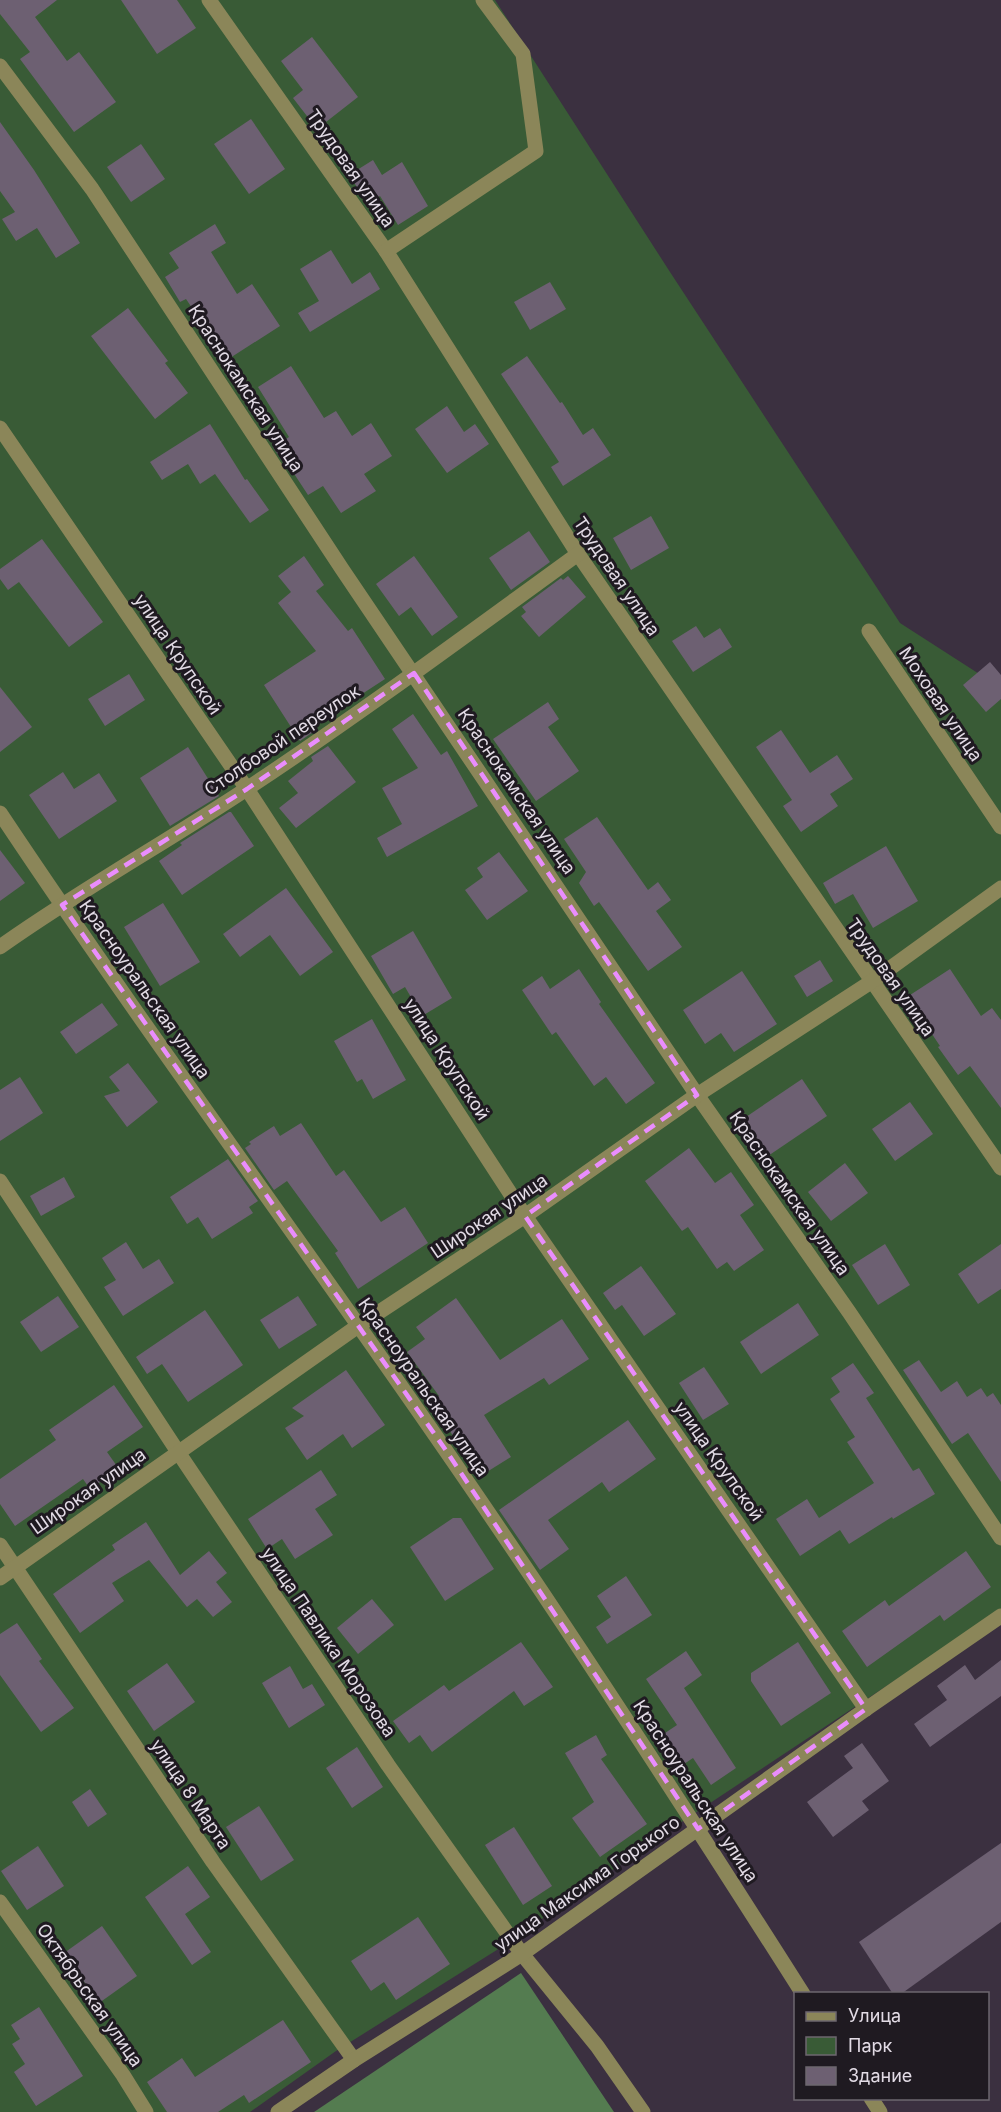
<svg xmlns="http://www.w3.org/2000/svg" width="1001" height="2112" viewBox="0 0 1001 2112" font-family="Inter,sans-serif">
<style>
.green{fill:#395b36}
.forest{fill:#547c50}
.building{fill:#6d6072}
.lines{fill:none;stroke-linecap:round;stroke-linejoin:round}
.minor{stroke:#8b8659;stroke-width:15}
.marked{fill:none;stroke:#ea8dfd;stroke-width:4.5;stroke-dasharray:12 8;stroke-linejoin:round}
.labels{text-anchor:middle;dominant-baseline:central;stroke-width:6;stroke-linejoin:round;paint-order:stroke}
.street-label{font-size:18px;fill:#e2dbe5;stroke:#1f1a21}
</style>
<rect width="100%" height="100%" fill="#3b3040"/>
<polygon class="green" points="0,0 495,0 670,272 900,623 1001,688 1001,1610 677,1825 500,1948 336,2051 250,2112 0,2112"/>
<polygon class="forest" points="521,1973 614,2112 314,2112"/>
<g class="building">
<polygon points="0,0 57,0 35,17 67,61 79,52 116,102 74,132 20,59 30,52 0,14"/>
<polygon points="121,0 177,0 196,28 157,54"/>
<polygon points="312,37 358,97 317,129 293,98 303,90 281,61"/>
<polygon points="251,119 285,169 249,194 214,144"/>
<polygon points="0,122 34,170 80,243 56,258 37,228 16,241 2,219 15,212 0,191"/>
<polygon points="141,144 165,179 131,202 107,167"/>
<polygon points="373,160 382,175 402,162 428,206 398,225 380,196 368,204 349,175"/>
<polygon points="215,224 226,243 211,252 237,294 252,284 280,326 230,358 219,348 186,299 180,302 165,277 179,268 169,253"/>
<polygon points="331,250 352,284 370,272 380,289 310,332 298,313 319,301 300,269"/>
<polygon points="550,282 566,309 530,330 514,302"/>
<polygon points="128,308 168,361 165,363 188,393 155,419 91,336"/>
<polygon points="527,356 560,403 562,402 583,435 593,428 611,455 563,486 551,467 559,462 501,374"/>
<polygon points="291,366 324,418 336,411 352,436 371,423 392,456 364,474 376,491 341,513 323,486 308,495 289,466 287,468 273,447 289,437 258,387"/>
<polygon points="447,406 464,432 475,424 489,444 447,473 415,429"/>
<polygon points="210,424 245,480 247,479 269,510 250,523 215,474 200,484 188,464 162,480 150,462"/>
<polygon points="651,516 669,548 631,570 613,538"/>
<polygon points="529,531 550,562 511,590 489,558"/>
<polygon points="42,539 103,622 69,647 19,582 8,590 0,579 0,569"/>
<polygon points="304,556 324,585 316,591 348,631 352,628 385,679 313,726 316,730 300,741 264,685 316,651 278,603 291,592 278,576"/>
<polygon points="414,556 458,617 432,636 411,607 399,616 376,584"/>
<polygon points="568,576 586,597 539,637 521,616 526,612 522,607 561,578 563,580"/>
<polygon points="696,626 704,638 720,628 732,647 693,672 672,641"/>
<polygon points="990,662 1001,675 1001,699 986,712 963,685"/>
<polygon points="129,674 145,700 105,726 88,699"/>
<polygon points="0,687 32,727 0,752"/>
<polygon points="548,702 559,719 548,727 579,771 536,801 493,739"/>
<polygon points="413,714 441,755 447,751 478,806 387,857 377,838 402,824 382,788 418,768 392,729"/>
<polygon points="781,730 810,773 837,755 853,779 830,794 838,806 801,832 783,806 792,800 756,747"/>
<polygon points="328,746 356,782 296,828 279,808 298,793 288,781 313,761 311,757"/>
<polygon points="188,747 219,796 170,826 140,778"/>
<polygon points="63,772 74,789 99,773 117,801 59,839 29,795"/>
<polygon points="229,812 231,812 254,846 182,895 159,861 182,845 180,843"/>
<polygon points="597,817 648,890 658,882 671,900 656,911 682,947 648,971 599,902 594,906 579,883 586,872 564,839"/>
<polygon points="886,846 918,901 873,928 853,894 835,904 823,883"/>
<polygon points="0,850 25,883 0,901"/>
<polygon points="499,852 528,891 487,920 465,890 483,877 477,868"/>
<polygon points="286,888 333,952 300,976 270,935 240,957 223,934"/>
<polygon points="163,903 200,962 160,986 124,927"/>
<polygon points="413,931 452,998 422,1016 405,987 393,994 371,956"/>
<polygon points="820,960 833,981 807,997 794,976"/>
<polygon points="579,969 601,1002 599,1004 655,1083 626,1104 606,1077 594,1086 556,1032 552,1035 522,990 542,976 550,989"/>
<polygon points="950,969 981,1016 992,1008 1001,1020 1001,1108 970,1066 958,1075 938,1047 940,1046 907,997"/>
<polygon points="742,971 777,1024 734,1052 721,1033 705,1044 683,1010"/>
<polygon points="102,1003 118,1025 76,1054 60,1032"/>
<polygon points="372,1019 406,1080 373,1099 362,1079 357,1082 334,1041"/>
<polygon points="128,1063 158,1102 127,1127 104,1096 120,1091 109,1077"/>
<polygon points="20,1077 43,1113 0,1141 0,1090"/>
<polygon points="802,1079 827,1116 768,1156 743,1119"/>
<polygon points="910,1102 933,1134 895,1161 872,1129"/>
<polygon points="301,1123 336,1176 344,1170 381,1222 405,1207 428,1243 358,1289 335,1253 338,1251 287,1181 274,1190 245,1148 251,1144 249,1142 274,1126 280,1136"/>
<polygon points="689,1148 715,1183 731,1172 754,1205 740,1215 764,1250 734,1271 727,1262 717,1269 688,1227 682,1231 645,1181"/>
<polygon points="228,1159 258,1201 249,1207 253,1213 212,1239 198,1217 187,1224 170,1197"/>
<polygon points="845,1163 868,1193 831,1221 808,1192"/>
<polygon points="64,1177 75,1197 41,1216 30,1196"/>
<polygon points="126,1242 143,1269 159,1259 174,1283 123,1316 104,1287 116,1280 102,1258"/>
<polygon points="885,1244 910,1285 878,1305 852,1265"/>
<polygon points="1001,1244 1001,1289 978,1304 958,1274"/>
<polygon points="641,1266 676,1314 644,1336 622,1305 615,1310 603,1293"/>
<polygon points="58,1296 79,1327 41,1352 20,1322"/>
<polygon points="298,1296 317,1325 279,1349 260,1320"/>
<polygon points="456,1298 500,1360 562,1319 589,1359 549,1385 544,1378 484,1415 511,1457 482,1475 456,1434 453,1436 431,1401 439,1396 407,1352 425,1339 416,1327"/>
<polygon points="798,1303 819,1335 761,1374 740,1342"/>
<polygon points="205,1310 243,1365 188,1402 162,1364 147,1374 136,1357"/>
<polygon points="919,1360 941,1392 957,1381 967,1397 981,1388 987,1397 993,1393 1001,1405 1001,1482 968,1433 952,1444 903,1370"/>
<polygon points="853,1363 874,1393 866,1398 913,1471 919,1468 935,1494 893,1519 892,1517 849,1544 840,1530 800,1556 776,1519 807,1499 819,1518 874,1483 847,1442 855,1437 830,1399 840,1392 831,1378"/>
<polygon points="704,1367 729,1404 703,1420 679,1383"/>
<polygon points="346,1370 385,1425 352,1448 343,1434 307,1460 285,1428 304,1416 292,1408"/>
<polygon points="114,1385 143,1427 107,1452 119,1469 90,1489 83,1479 15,1526 0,1504 0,1479 56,1440 49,1430"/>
<polygon points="628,1420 656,1459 609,1492 602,1482 548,1520 569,1549 540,1570 499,1510"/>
<polygon points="321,1470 337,1495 315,1509 333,1535 295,1559 282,1539 267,1549 248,1519"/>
<polygon points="453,1518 461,1518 494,1569 445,1601 410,1547"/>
<polygon points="146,1522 180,1575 209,1551 227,1573 216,1582 232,1602 213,1617 197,1599 187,1607 149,1560 112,1583 124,1601 80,1633 53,1594 115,1550 112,1545"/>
<polygon points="966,1551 991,1587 944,1621 940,1615 867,1667 842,1631 885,1600 889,1606"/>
<polygon points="626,1576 652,1615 607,1644 596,1627 611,1617 597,1596"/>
<polygon points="372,1599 394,1625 358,1654 337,1628"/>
<polygon points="17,1623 42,1659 39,1661 74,1708 41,1732 0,1675 0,1634"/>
<polygon points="521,1642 553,1687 524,1706 514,1691 432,1752 420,1735 409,1743 393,1721 444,1685 449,1691"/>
<polygon points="798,1642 831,1693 781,1726 751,1681 751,1673"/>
<polygon points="686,1651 702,1675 684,1688 736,1768 711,1785 693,1758 681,1766 662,1735 677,1725 646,1679"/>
<polygon points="1001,1660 1001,1696 930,1747 914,1724 947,1700 937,1686 965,1665 975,1680"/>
<polygon points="167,1663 195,1702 154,1731 127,1691"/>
<polygon points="290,1666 303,1689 312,1684 325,1705 289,1728 262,1683"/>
<polygon points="596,1735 607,1755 601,1759 647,1824 600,1857 572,1818 594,1802 565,1753"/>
<polygon points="862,1743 889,1781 862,1801 869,1810 833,1837 807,1802 853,1768 844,1756"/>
<polygon points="357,1747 383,1787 352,1808 326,1768"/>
<polygon points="90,1789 107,1814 88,1827 72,1802"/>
<polygon points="259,1806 294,1860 261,1881 226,1827"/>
<polygon points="514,1827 552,1886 523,1905 485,1845"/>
<polygon points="1001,1843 1001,1922 901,1994 893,1994 859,1942"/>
<polygon points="38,1846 64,1886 27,1910 1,1871"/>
<polygon points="188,1866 210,1897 185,1914 211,1952 192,1965 145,1897"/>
<polygon points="418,1917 450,1964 396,2000 384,1982 371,1991 351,1961"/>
<polygon points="102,1926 137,1976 99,2003 64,1953"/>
<polygon points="39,2007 83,2076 36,2106 14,2072 25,2064 12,2044 20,2039 11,2025"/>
<polygon points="283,2020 311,2062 249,2103 244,2095 218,2112 167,2112 147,2082 182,2058 195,2077"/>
</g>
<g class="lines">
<g class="minor">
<polyline points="209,0 386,251 578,554 1001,1168"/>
<polyline points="0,66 92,189 342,569 697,1095 849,1312 1001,1538"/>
<polyline points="386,251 536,151 523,54 483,0"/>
<polyline points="0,428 247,789 525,1216 866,1709"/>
<polyline points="869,631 1001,827"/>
<path d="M 0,813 C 143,1028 297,1235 444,1448 C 568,1627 686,1810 803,1994"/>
<path d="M 0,947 C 80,890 167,842 248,788 C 360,714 469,633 578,554"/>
<polyline points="0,1181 178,1452 388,1765 522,1954 597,2046 643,2112"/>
<polyline points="0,1545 213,1862 354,2060"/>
<polyline points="0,1578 358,1326 525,1216 697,1095 871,982 1001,888"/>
<polyline points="0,1902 123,2075 146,2112"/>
<polyline points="871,2098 880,2112"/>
<polyline points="278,2112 354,2060 522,1954 866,1709 1001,1616"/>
</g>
</g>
<path class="marked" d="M 414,673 L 697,1095 L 525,1216 L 866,1709 L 698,1829 L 445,1449 L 62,905 L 247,789 Z"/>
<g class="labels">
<g class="street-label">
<text transform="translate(351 168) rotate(55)">Трудовая улица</text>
<text transform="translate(246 388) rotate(57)">Краснокамская улица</text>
<text transform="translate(617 576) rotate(56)">Трудовая улица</text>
<text transform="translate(178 654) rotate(56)">улица Крупской</text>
<text transform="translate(941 704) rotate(56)">Моховая улица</text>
<text transform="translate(282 740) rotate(-34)">Столбовой переулок</text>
<text transform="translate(517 791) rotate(56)">Краснокамская улица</text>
<text transform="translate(891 977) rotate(55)">Трудовая улица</text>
<text transform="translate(145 989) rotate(55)">Красноуральская улица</text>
<text transform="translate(447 1059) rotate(57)">улица Крупской</text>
<text transform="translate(790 1193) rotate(55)">Краснокамская улица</text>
<text transform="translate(489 1216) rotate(-34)">Широкая улица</text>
<text transform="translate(424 1387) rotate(55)">Красноуральская улица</text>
<text transform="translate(719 1461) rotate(55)">улица Крупской</text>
<text transform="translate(88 1491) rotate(-35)">Широкая улица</text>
<text transform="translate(329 1642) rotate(56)">улица Павлика Морозова</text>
<text transform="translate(696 1791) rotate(57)">Красноуральская улица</text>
<text transform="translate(191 1794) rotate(56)">улица 8 Марта</text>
<text transform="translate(587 1883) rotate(-35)">улица Максима Горького</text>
<text transform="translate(90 1995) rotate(55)">Октябрьская улица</text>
</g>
</g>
<rect x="794" y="1992" width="195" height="108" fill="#1f1a21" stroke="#6d676f" stroke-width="1.5"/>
<rect x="806" y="2012" width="30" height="9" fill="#8b8659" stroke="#6d676f" stroke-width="1.5"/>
<text x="848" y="2022" font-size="18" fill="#e2dbe5">Улица</text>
<rect x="806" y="2037" width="30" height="18" fill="#395b36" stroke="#6d676f" stroke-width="1.5"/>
<text x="848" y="2052" font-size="18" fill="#e2dbe5">Парк</text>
<rect x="806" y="2067" width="30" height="18" fill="#6d6072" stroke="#6d676f" stroke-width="1.5"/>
<text x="848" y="2082" font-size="18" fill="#e2dbe5">Здание</text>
</svg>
